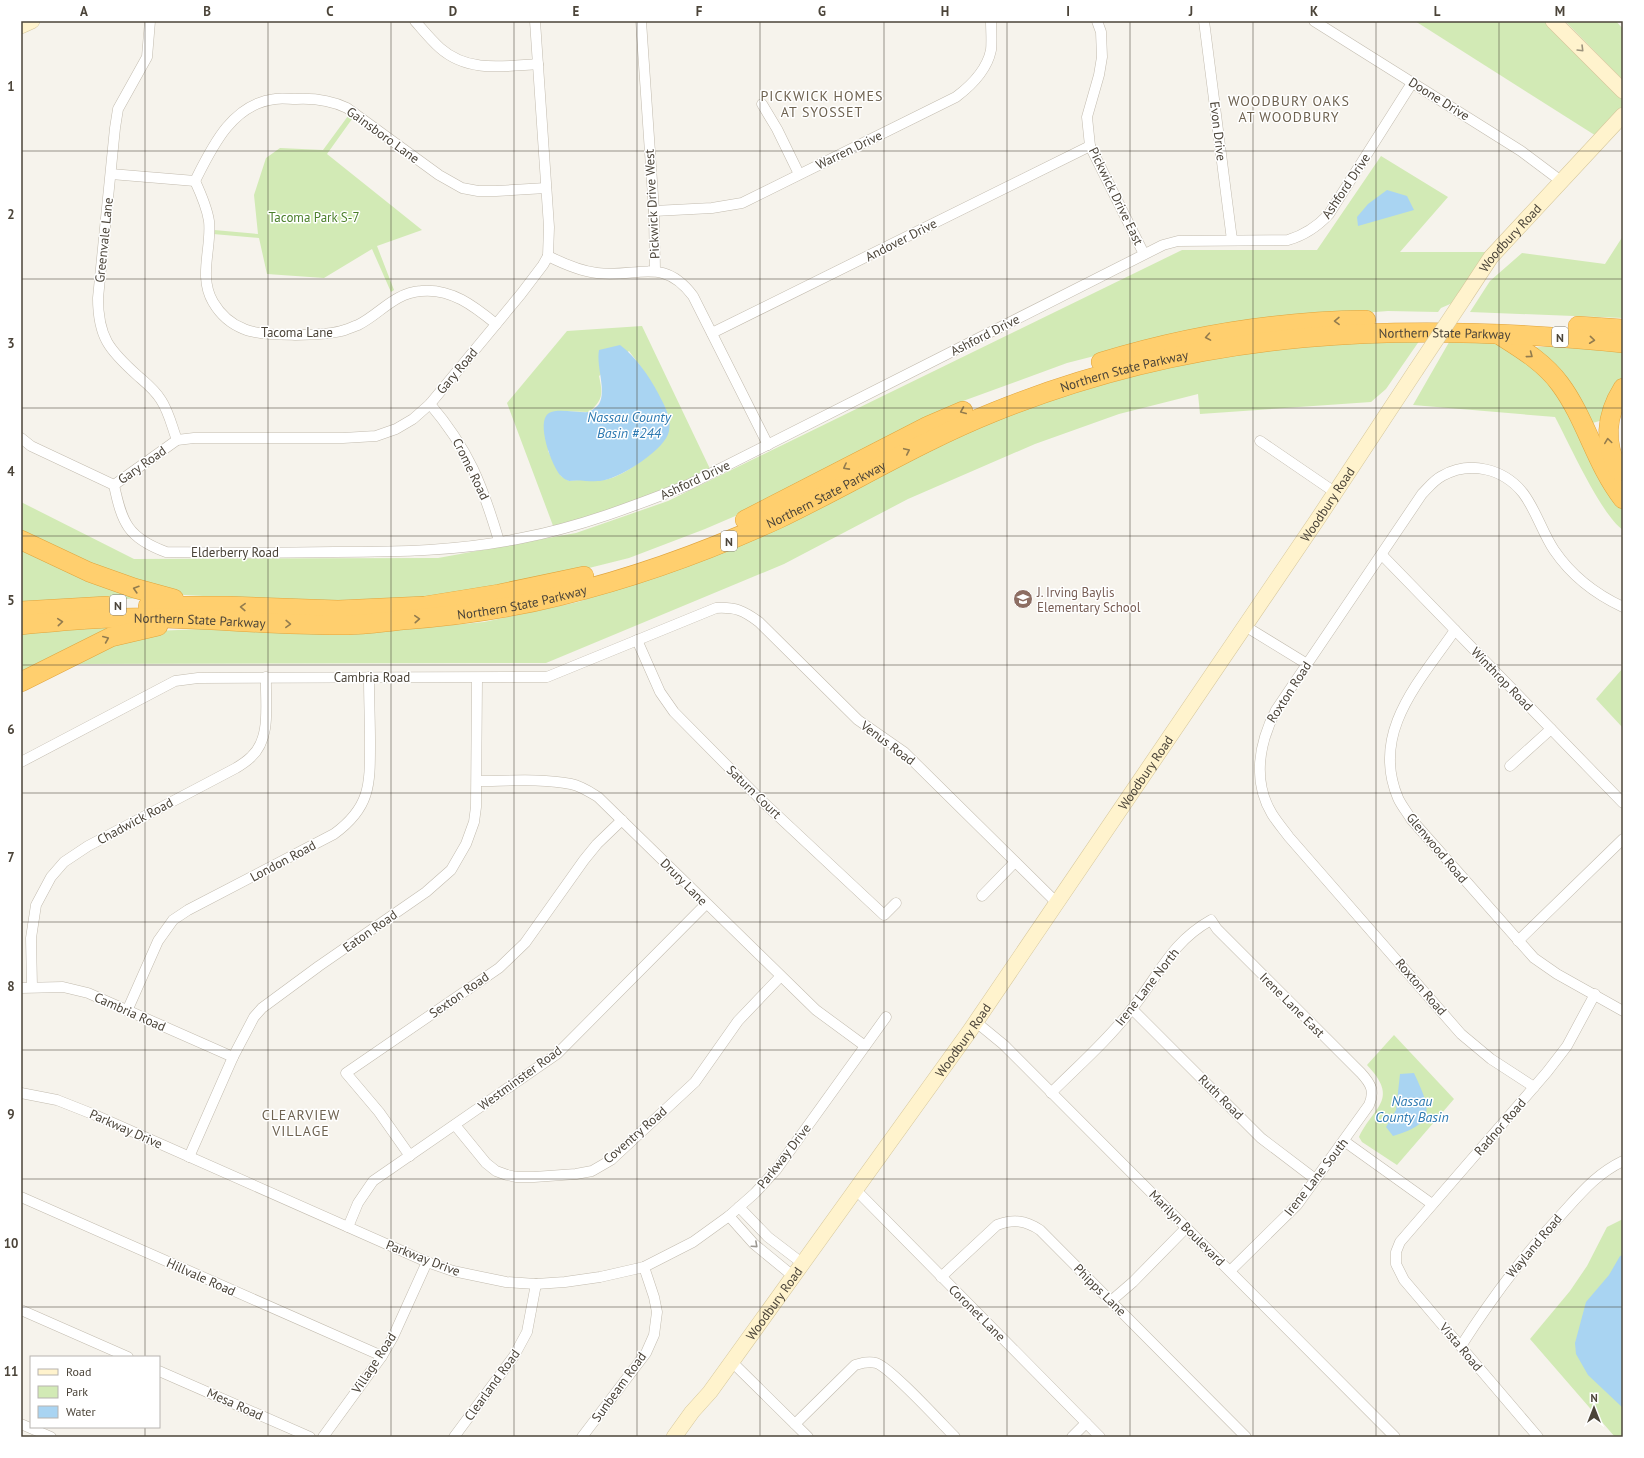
<svg xmlns="http://www.w3.org/2000/svg" width="1644" height="1458" viewBox="0 0 1644 1458" font-family="'PT Sans',sans-serif">
<style>
.green{fill:#d2eab5;fill-rule:evenodd}
.water{fill:#a9d4f2}
.lines{fill:none;stroke-linecap:round;stroke-linejoin:round}
.street-casing{stroke:#c2bbae;stroke-width:11}
.secondary-casing{stroke:#d6c79b;stroke-width:16}
.highway-casing{stroke:#e0a43c;stroke-width:20}
.street{stroke:#fff;stroke-width:10}
.secondary{stroke:#fff3cd;stroke-width:15}
.highway{stroke:#ffcf6e;stroke-width:19}
.secondary-bridge-casing{stroke:#d6c79b;stroke-width:16;stroke-linecap:butt}
.secondary-bridge{stroke:#fff3cd;stroke-width:15}
.oneway{stroke:#9c937c}
.oneway2{stroke:#937c4e}
.oneway3{stroke:#9c9892}
.grid{fill:none;stroke:#4b4439;stroke-width:1;stroke-opacity:0.55}
.labels{text-anchor:middle;dominant-baseline:central;stroke-width:3;stroke-linejoin:round;paint-order:stroke}
.shield{fill:#fff;stroke:#817c74;stroke-width:1}
.shield-label{font-size:12px;font-weight:bold;fill:#4b4439}
.street-label{font-size:13px;fill:#4b4439;stroke:#fff}
.park-label{font-size:13px;fill:#4a7f2a;stroke:#fff}
.education-label{font-size:13px;fill:#785e54;stroke:#fff;text-anchor:start}
.neighbourhood-label{font-size:14px;letter-spacing:1px;fill:#6e6250;stroke:#fff}
.water-label{font-size:14px;font-style:italic;fill:#2e7ab2;stroke:#fff}
.neatline{fill:none;stroke:#4b4439;stroke-width:1.5}
.grid-label{font-size:13px;text-anchor:middle;font-weight:bold;fill:#4b4439}
</style>
<rect width="100%" height="100%" fill="#f6f3ec"/>
<g class="green">
<polygon points="1415,21 1544,21 1596,64 1623,91 1623,115 1601,139"/>
<polygon points="1565,21 1616,21 1623,29 1623,80"/>
<polygon points="348,116 352,119 327,154 422,230 377,246 394,290 391,292 372,249 324,278 267,274 259,238 213,234 214,230 258,234 254,195 266,158 280,148 323,150"/>
<polygon points="1381,156 1448,197 1400,252 1495,252 1464,298 1441,308 1438,312 1388,311 1285,319 1196,330 1067,363 963,401 768,502 705,529 629,558 549,578 417,598 303,601 184,595 133,583 21,535 21,502 134,559 438,558 576,533 668,501 1182,250 1317,250"/>
<polygon points="1623,236 1623,318 1470,312 1490,281 1522,253 1605,264"/>
<path d="M 642,326 L 712,473 L 555,531 L 507,403 L 567,331 ZM 629,351 L 641,367 L 666,409 L 663,441 C 653,454 620,479 603,480 C 591,481 580,479 569,481 L 561,476 L 548,451 L 556,411 L 589,412 C 603,400 603,394 599,376 Z"/>
<polygon points="1422,337 1386,389 1371,402 1200,414 1198,394 1119,414 1035,444 908,499 784,564 546,663 72,664 67,661 154,631 203,629 347,635 484,622 578,602 668,571 1028,404 1224,353"/>
<path d="M 1452,337 L 1491,342 L 1519,355 L 1547,378 L 1623,506 L 1623,530 C 1601,515 1569,443 1555,417 L 1413,405 Z"/>
<polygon points="1565,345 1623,350 1623,380 1603,420 1589,424 1529,348"/>
<polygon points="21,544 142,598 21,605"/>
<polygon points="128,625 21,675 21,631"/>
<polygon points="1623,668 1623,728 1596,699"/>
<path d="M 1394,1035 L 1454,1099 L 1397,1165 L 1362,1142 L 1359,1137 C 1374,1106 1400,1100 1367,1065 Z"/>
<polygon points="1623,1219 1623,1437 1615,1437 1530,1339 1570,1291 1587,1266 1607,1227"/>
</g>
<g class="water">
<polygon points="1387,190 1407,196 1414,210 1358,226 1357,217 1368,204"/>
<path d="M 620,345 C 636,357 649,376 658,393 C 664,405 672,417 669,431 C 666,449 623,476 605,480 C 594,483 580,479 569,481 C 566,480 563,478 561,476 C 552,467 535,421 549,413 C 557,408 578,413 589,412 C 592,410 597,407 599,404 C 607,391 596,367 599,350 Z"/>
<path d="M 1414,1073 C 1430,1108 1438,1123 1393,1136 L 1386,1127 L 1396,1110 L 1400,1074 Z"/>
<polygon points="1623,1255 1623,1408 1588,1375 1576,1354 1575,1343 1586,1302 1609,1275 1620,1256"/>
</g>
<g class="lines">
<defs>
<g id="street">
<path d="M 150,21 L 147,57 L 118,109 L 115,128 L 98,298 C 98,337 109,350 138,376 C 146,383 155,390 161,400 C 169,412 172,427 177,440"/>
<path d="M 415,21 C 423,30 431,40 440,48 C 468,73 504,66 538,64"/>
<polyline points="641,21 654,211 655,271"/>
<polyline points="1097,21 1101,32 1102,57 1099,75 1087,117 1090,146 1144,254"/>
<polyline points="1204,21 1232,240"/>
<polyline points="1314,21 1521,151 1561,181"/>
<polyline points="762,104 777,129 799,174"/>
<path d="M 111,174 L 195,181 C 212,147 232,104 275,99 C 282,98 289,99 296,99 C 315,98 330,100 347,108 L 439,175 L 462,188 L 478,191 L 496,191 L 546,188"/>
<path d="M 195,181 C 201,194 207,208 209,221 C 212,248 198,276 213,302 C 220,314 231,324 244,329 C 262,337 321,336 341,331 C 346,330 352,327 358,325 C 380,314 394,293 421,291 C 451,288 474,306 496,324"/>
<path d="M 654,211 L 712,208 L 742,203 L 956,97 C 972,85 987,70 991,50 C 992,41 991,30 991,21"/>
<path d="M 548,256 C 564,264 580,271 597,273 C 638,278 663,256 693,296 L 768,445"/>
<polyline points="712,333 1090,146"/>
<path d="M 430,404 C 469,450 482,484 499,541"/>
<path d="M 21,438 L 31,446 L 114,485 C 122,523 128,538 166,552 C 223,553 279,553 335,552 C 398,552 460,551 522,538 C 580,527 634,506 688,485 L 1163,245 L 1178,241 L 1288,240 C 1305,235 1317,227 1329,214 L 1412,83"/>
<polyline points="1260,441 1336,493"/>
<polyline points="114,485 177,440 194,438 343,438 376,436 396,429 413,419 430,404 521,294 543,265 548,256 549,227 535,21"/>
<polyline points="1382,555 1623,803"/>
<polyline points="1245,626 1307,664"/>
<path d="M 1455,630 C 1420,681 1370,732 1398,798 C 1401,805 1407,812 1411,819 L 1534,958 L 1557,974 L 1623,1011"/>
<polyline points="637,640 660,692 674,712 762,801 884,915 896,903"/>
<path d="M 21,762 L 175,681 L 198,678 L 547,677 L 716,608 C 735,607 743,610 759,622 L 858,720 L 904,752 L 1058,904"/>
<polyline points="1510,766 1551,729"/>
<path d="M 477,781 C 506,781 542,778 571,784 C 581,786 590,792 598,797 L 816,1010 L 865,1046"/>
<polyline points="982,896 1015,862"/>
<polyline points="1518,941 1623,839"/>
<path d="M 32,987 L 31,938 L 36,905 L 51,877 L 64,862 L 88,846 L 236,768 C 241,765 247,761 251,757 C 272,738 265,703 266,677"/>
<polyline points="21,988 63,987 88,993 233,1057"/>
<polyline points="1132,1009 1261,1138 1315,1179"/>
<path d="M 127,1011 L 158,941 L 173,920 L 188,910 L 334,834 C 371,807 370,784 370,742 C 370,721 369,699 369,677"/>
<polyline points="976,1022 1004,1045 1395,1437"/>
<path d="M 1534,1087 L 1491,1059 L 1461,1034 L 1289,837 C 1283,829 1277,822 1272,814 C 1252,781 1259,743 1276,710 L 1422,494 C 1428,488 1434,480 1442,476 C 1470,460 1504,469 1523,493 C 1536,510 1542,532 1554,550 C 1571,575 1595,594 1623,607"/>
<polyline points="21,1093 57,1100 95,1115 427,1262 453,1271 506,1282 536,1284 565,1282 600,1277 644,1267 693,1242 729,1216 755,1193 776,1170 886,1017"/>
<path d="M 1051,1093 C 1078,1066 1108,1040 1131,1010 C 1159,976 1170,943 1211,920 L 1217,929 L 1361,1073 C 1371,1084 1375,1091 1369,1105 L 1297,1205 L 1230,1271"/>
<polyline points="455,1125 486,1163 496,1171 507,1175 516,1177 534,1177 576,1174 592,1171 611,1160 695,1082 738,1021 780,977"/>
<polyline points="1344,1141 1432,1204"/>
<polyline points="410,1156 379,1112 346,1073 499,968 525,943 584,860 597,844 622,820"/>
<polyline points="189,1157 233,1057 254,1017 262,1008 319,966 426,892 451,870 466,844 474,822 476,807 477,678"/>
<polyline points="855,1189 1100,1437"/>
<polyline points="21,1197 382,1356"/>
<polyline points="739,1207 768,1237 802,1263"/>
<polyline points="729,1216 754,1244 793,1276"/>
<polyline points="348,1227 358,1203 373,1181 557,1054 706,904"/>
<path d="M 941,1277 L 997,1225 C 1013,1219 1025,1220 1040,1230 L 1246,1437"/>
<polyline points="1111,1301 1133,1282 1186,1228"/>
<polyline points="21,1310 128,1357"/>
<path d="M 1461,1346 C 1491,1299 1523,1256 1561,1215 C 1581,1193 1596,1174 1623,1161"/>
<polyline points="732,1362 808,1437"/>
<polyline points="159,1371 310,1437"/>
<polyline points="21,1424 51,1437"/>
<path d="M 795,1424 L 855,1365 C 862,1363 869,1361 876,1363 C 890,1367 941,1423 955,1437"/>
<polyline points="323,1437 382,1356 393,1337 427,1262"/>
<polyline points="454,1437 514,1356 527,1332 536,1284"/>
<polyline points="582,1437 646,1353 654,1335 657,1312 654,1297 644,1267"/>
<polyline points="1072,1437 1086,1423"/>
<polyline points="1538,1437 1404,1280 1396,1264 1396,1252 1400,1242 1547,1072 1567,1046 1595,994"/>
</g>
<g id="secondary">
<polyline points="1553,21 1623,91"/>
<polyline points="21,26 32,21"/>
<path id="s1" d="M 1464,298 L 1491,257 L 1623,115"/>
<path id="s2" d="M 674,1437 L 692,1412 L 710,1392 L 969,1032 L 1317,520 L 1416,370"/>
</g>
<g id="highway">
<polyline points="1578,326 1623,329"/>
<path d="M 1498,334 C 1520,348 1544,362 1560,384 C 1586,419 1596,465 1623,499"/>
<path d="M 1101,362 C 1186,336 1277,321 1366,320"/>
<path d="M 1619,471 C 1603,442 1606,415 1623,388"/>
<polyline points="745,520 928,426 963,411"/>
<polyline points="21,540 89,572 134,588 174,599"/>
<polyline points="148,606 228,606 338,610 425,606 499,594 584,576"/>
<polyline points="21,611 107,606"/>
<path id="s3" d="M 21,625 C 54,622 87,618 120,618 C 195,616 270,626 345,625 C 364,625 383,622 403,620 C 455,616 507,609 559,596 C 633,578 708,551 778,519 C 851,484 919,442 994,412 C 1201,328 1404,321 1623,343"/>
<polyline points="21,682 111,637 158,626"/>
</g>
</defs>
<use href="#street" class="street-casing"/>
<use href="#secondary" class="secondary-casing"/>
<use href="#highway" class="highway-casing"/>
<use href="#street" class="street"/>
<use href="#secondary" class="secondary"/>
<use href="#highway" class="highway"/>
<defs>
<polyline id="secondary-bridge" points="1416,370 1464,298"/>
</defs>
<use href="#secondary-bridge" class="secondary-bridge-casing"/>
<use href="#secondary-bridge" class="secondary-bridge"/>
</g>
<defs><path id="oneway-chevron" d="M-2-3.5L2.5 0L-2 3.5" fill="none" stroke-width="1.6" stroke-linecap="round" stroke-linejoin="round"/></defs>
<use class="oneway" href="#oneway-chevron" transform="translate(1581 49) rotate(45)"/>
<g class="oneway2">
<use href="#oneway-chevron" transform="translate(1337 321) rotate(179)"/>
<use href="#oneway-chevron" transform="translate(1208 337) rotate(170)"/>
<use href="#oneway-chevron" transform="translate(1592 340) rotate(6)"/>
<use href="#oneway-chevron" transform="translate(1530 355) rotate(37)"/>
<use href="#oneway-chevron" transform="translate(963 411) rotate(157)"/>
<use href="#oneway-chevron" transform="translate(1608 441) rotate(-98)"/>
<use href="#oneway-chevron" transform="translate(907 451) rotate(-25)"/>
<use href="#oneway-chevron" transform="translate(846 467) rotate(152)"/>
<use href="#oneway-chevron" transform="translate(136 589) rotate(-163)"/>
<use href="#oneway-chevron" transform="translate(243 607) rotate(-178)"/>
<use href="#oneway-chevron" transform="translate(417 619) rotate(-4)"/>
<use href="#oneway-chevron" transform="translate(60 622) rotate(-5)"/>
<use href="#oneway-chevron" transform="translate(288 624) rotate(2)"/>
<use href="#oneway-chevron" transform="translate(106 639) rotate(-23)"/>
</g>
<use class="oneway3" href="#oneway-chevron" transform="translate(755 1245) rotate(42)"/>
<path class="grid" d="M 145,21 L 145,1357M 268,21 L 268,1437M 391,21 L 391,1437M 514,21 L 514,1437M 637,21 L 637,1437M 760,21 L 760,1437M 884,21 L 884,1437M 1007,21 L 1007,1437M 1130,21 L 1130,1437M 1253,21 L 1253,1437M 1376,21 L 1376,1437M 1499,21 L 1499,1437M 21,151 L 1623,151M 21,279 L 1623,279M 21,408 L 1623,408M 21,536 L 1623,536M 21,665 L 1623,665M 21,793 L 1623,793M 21,922 L 1623,922M 21,1050 L 1623,1050M 21,1179 L 1623,1179M 21,1307 L 1623,1307M 145,1427 L 145,1437"/>
<defs>
<symbol id="school-disc" viewBox="-11 -11 22 22"><circle r="9.5" fill="#8d6e63" stroke="#fff"/><path d="M0-5L7-2L0 1L-7-2ZM-4 1L0 2.5L4 1V4Q0 6-4 4Z" fill="#fff"/></symbol>
</defs>
<g fill-rule="evenodd">
<use href="#school-disc" x="1012" y="588" width="22" height="22"/>
</g>
<g class="labels">
<g class="shield">
<rect x="1552" y="327" width="16" height="20" rx="3"/>
<rect x="721" y="531" width="16" height="20" rx="3"/>
<rect x="110" y="595" width="16" height="20" rx="3"/>
</g>
<g class="shield-label">
<text x="1560" y="337">N</text>
<text x="729" y="541">N</text>
<text x="118" y="605">N</text>
</g>
<g class="street-label">
<text transform="translate(1439 99) rotate(32)">Doone Drive</text>
<text transform="translate(1218 131) rotate(83)">Evon Drive</text>
<text transform="translate(383 135) rotate(36)">Gainsboro Lane</text>
<text transform="translate(849 150) rotate(-26)">Warren Drive</text>
<text transform="translate(1346 186) rotate(-56)">Ashford Drive</text>
<text transform="translate(1116 196) rotate(64)">Pickwick Drive East</text>
<text transform="translate(652 204) rotate(-93)">Pickwick Drive West</text>
<text stroke="none"><textPath href="#s1" startOffset="76">Woodbury Road</textPath></text>
<text transform="translate(104 240) rotate(-84)">Greenvale Lane</text>
<text transform="translate(901 240) rotate(-27)">Andover Drive</text>
<text x="297" y="332">Tacoma Lane</text>
<text stroke="none"><textPath href="#s3" startOffset="1475">Northern State Parkway</textPath></text>
<text transform="translate(985 335) rotate(-27)">Ashford Drive</text>
<text transform="translate(457 371) rotate(-50)">Gary Road</text>
<text stroke="none"><textPath href="#s3" startOffset="1151">Northern State Parkway</textPath></text>
<text transform="translate(142 465) rotate(-35)">Gary Road</text>
<text transform="translate(471 469) rotate(64)">Crome Road</text>
<text transform="translate(695 480) rotate(-25)">Ashford Drive</text>
<text stroke="none"><textPath href="#s3" startOffset="827">Northern State Parkway</textPath></text>
<text stroke="none"><textPath href="#s2" startOffset="1139">Woodbury Road</textPath></text>
<text x="235" y="552">Elderberry Road</text>
<text stroke="none"><textPath href="#s3" startOffset="503">Northern State Parkway</textPath></text>
<text stroke="none"><textPath href="#s3" startOffset="179">Northern State Parkway</textPath></text>
<text x="372" y="677">Cambria Road</text>
<text transform="translate(1502 679) rotate(46)">Winthrop Road</text>
<text transform="translate(1289 692) rotate(-57)">Roxton Road</text>
<text transform="translate(888 743) rotate(37)">Venus Road</text>
<text stroke="none"><textPath href="#s2" startOffset="815">Woodbury Road</textPath></text>
<text transform="translate(754 792) rotate(44)">Saturn Court</text>
<text transform="translate(135 821) rotate(-28)">Chadwick Road</text>
<text transform="translate(1437 848) rotate(50)">Glenwood Road</text>
<text transform="translate(283 861) rotate(-28)">London Road</text>
<text transform="translate(684 882) rotate(45)">Drury Lane</text>
<text transform="translate(370 931) rotate(-35)">Eaton Road</text>
<text transform="translate(1147 987) rotate(-52)">Irene Lane North</text>
<text transform="translate(1421 987) rotate(49)">Roxton Road</text>
<text transform="translate(459 995) rotate(-35)">Sexton Road</text>
<text transform="translate(1292 1005) rotate(45)">Irene Lane East</text>
<text transform="translate(130 1012) rotate(24)">Cambria Road</text>
<text stroke="none"><textPath href="#s2" startOffset="491">Woodbury Road</textPath></text>
<text transform="translate(520 1078) rotate(-36)">Westminster Road</text>
<text transform="translate(1221 1097) rotate(45)">Ruth Road</text>
<text transform="translate(1500 1127) rotate(-49)">Radnor Road</text>
<text transform="translate(126 1129) rotate(24)">Parkway Drive</text>
<text transform="translate(635 1135) rotate(-41)">Coventry Road</text>
<text transform="translate(784 1156) rotate(-52)">Parkway Drive</text>
<text transform="translate(1316 1177) rotate(-52)">Irene Lane South</text>
<text transform="translate(1187 1228) rotate(45)">Marilyn Boulevard</text>
<text transform="translate(1534 1246) rotate(-50)">Wayland Road</text>
<text transform="translate(423 1258) rotate(21)">Parkway Drive</text>
<text transform="translate(201 1277) rotate(24)">Hillvale Road</text>
<text transform="translate(1100 1290) rotate(45)">Phipps Lane</text>
<text stroke="none"><textPath href="#s2" startOffset="167">Woodbury Road</textPath></text>
<text transform="translate(977 1313) rotate(45)">Coronet Lane</text>
<text transform="translate(1461 1347) rotate(50)">Vista Road</text>
<text transform="translate(374 1363) rotate(-57)">Village Road</text>
<text transform="translate(492 1385) rotate(-54)">Clearland Road</text>
<text transform="translate(619 1387) rotate(-54)">Sunbeam Road</text>
<text transform="translate(235 1404) rotate(24)">Mesa Road</text>
</g>
<g class="park-label">
<text x="314" y="217">Tacoma Park S-7</text>
</g>
<g class="education-label">
<text x="1037" y="592">J. Irving Baylis<tspan x="1037" dy="15">Elementary School</tspan></text>
</g>
<g class="neighbourhood-label">
<text x="822" y="96">PICKWICK HOMES<tspan x="822" dy="16">AT SYOSSET</tspan></text>
<text x="1289" y="101">WOODBURY OAKS<tspan x="1289" dy="16">AT WOODBURY</tspan></text>
<text x="301" y="1115">CLEARVIEW<tspan x="301" dy="16">VILLAGE</tspan></text>
</g>
<g class="water-label">
<text x="629" y="417">Nassau County<tspan x="629" dy="16">Basin #244</tspan></text>
<text x="1412" y="1101">Nassau<tspan x="1412" dy="16">County Basin</tspan></text>
</g>
</g>
<rect width="1644" height="1458" fill="none" stroke="#ffffff" stroke-width="44"/>
<rect x="30" y="1356" width="130" height="72" fill="#ffffff" stroke="#b7b4b0"/>
<rect x="38" y="1369" width="20" height="6" fill="#fff3cd" stroke="#b7b4b0"/>
<text x="66" y="1376" font-size="12" fill="#4b4439">Road</text>
<rect x="38" y="1386" width="20" height="12" fill="#d2eab5" stroke="#b7b4b0"/>
<text x="66" y="1396" font-size="12" fill="#4b4439">Park</text>
<rect x="38" y="1406" width="20" height="12" fill="#a9d4f2" stroke="#b7b4b0"/>
<text x="66" y="1416" font-size="12" fill="#4b4439">Water</text>
<g transform="translate(1594 1408)" stroke="#ffffff" stroke-width="3" paint-order="stroke">
<path d="M0-3L7 15L0 10L-7 15Z" fill="#4b4439"/>
<text y="-6" font-size="11" font-weight="bold" text-anchor="middle" fill="#4b4439">N</text>
</g>
<rect x="22" y="22" width="1600" height="1414" class="neatline"/>
<g class="grid-label">
<text x="84" y="16">A</text>
<text x="207" y="16">B</text>
<text x="330" y="16">C</text>
<text x="453" y="16">D</text>
<text x="576" y="16">E</text>
<text x="699" y="16">F</text>
<text x="822" y="16">G</text>
<text x="945" y="16">H</text>
<text x="1068" y="16">I</text>
<text x="1191" y="16">J</text>
<text x="1314" y="16">K</text>
<text x="1437" y="16">L</text>
<text x="1560" y="16">M</text>
<text x="11" y="91">1</text>
<text x="11" y="219">2</text>
<text x="11" y="348">3</text>
<text x="11" y="476">4</text>
<text x="11" y="605">5</text>
<text x="11" y="734">6</text>
<text x="11" y="862">7</text>
<text x="11" y="991">8</text>
<text x="11" y="1119">9</text>
<text x="11" y="1248">10</text>
<text x="11" y="1376">11</text>
</g>
</svg>
